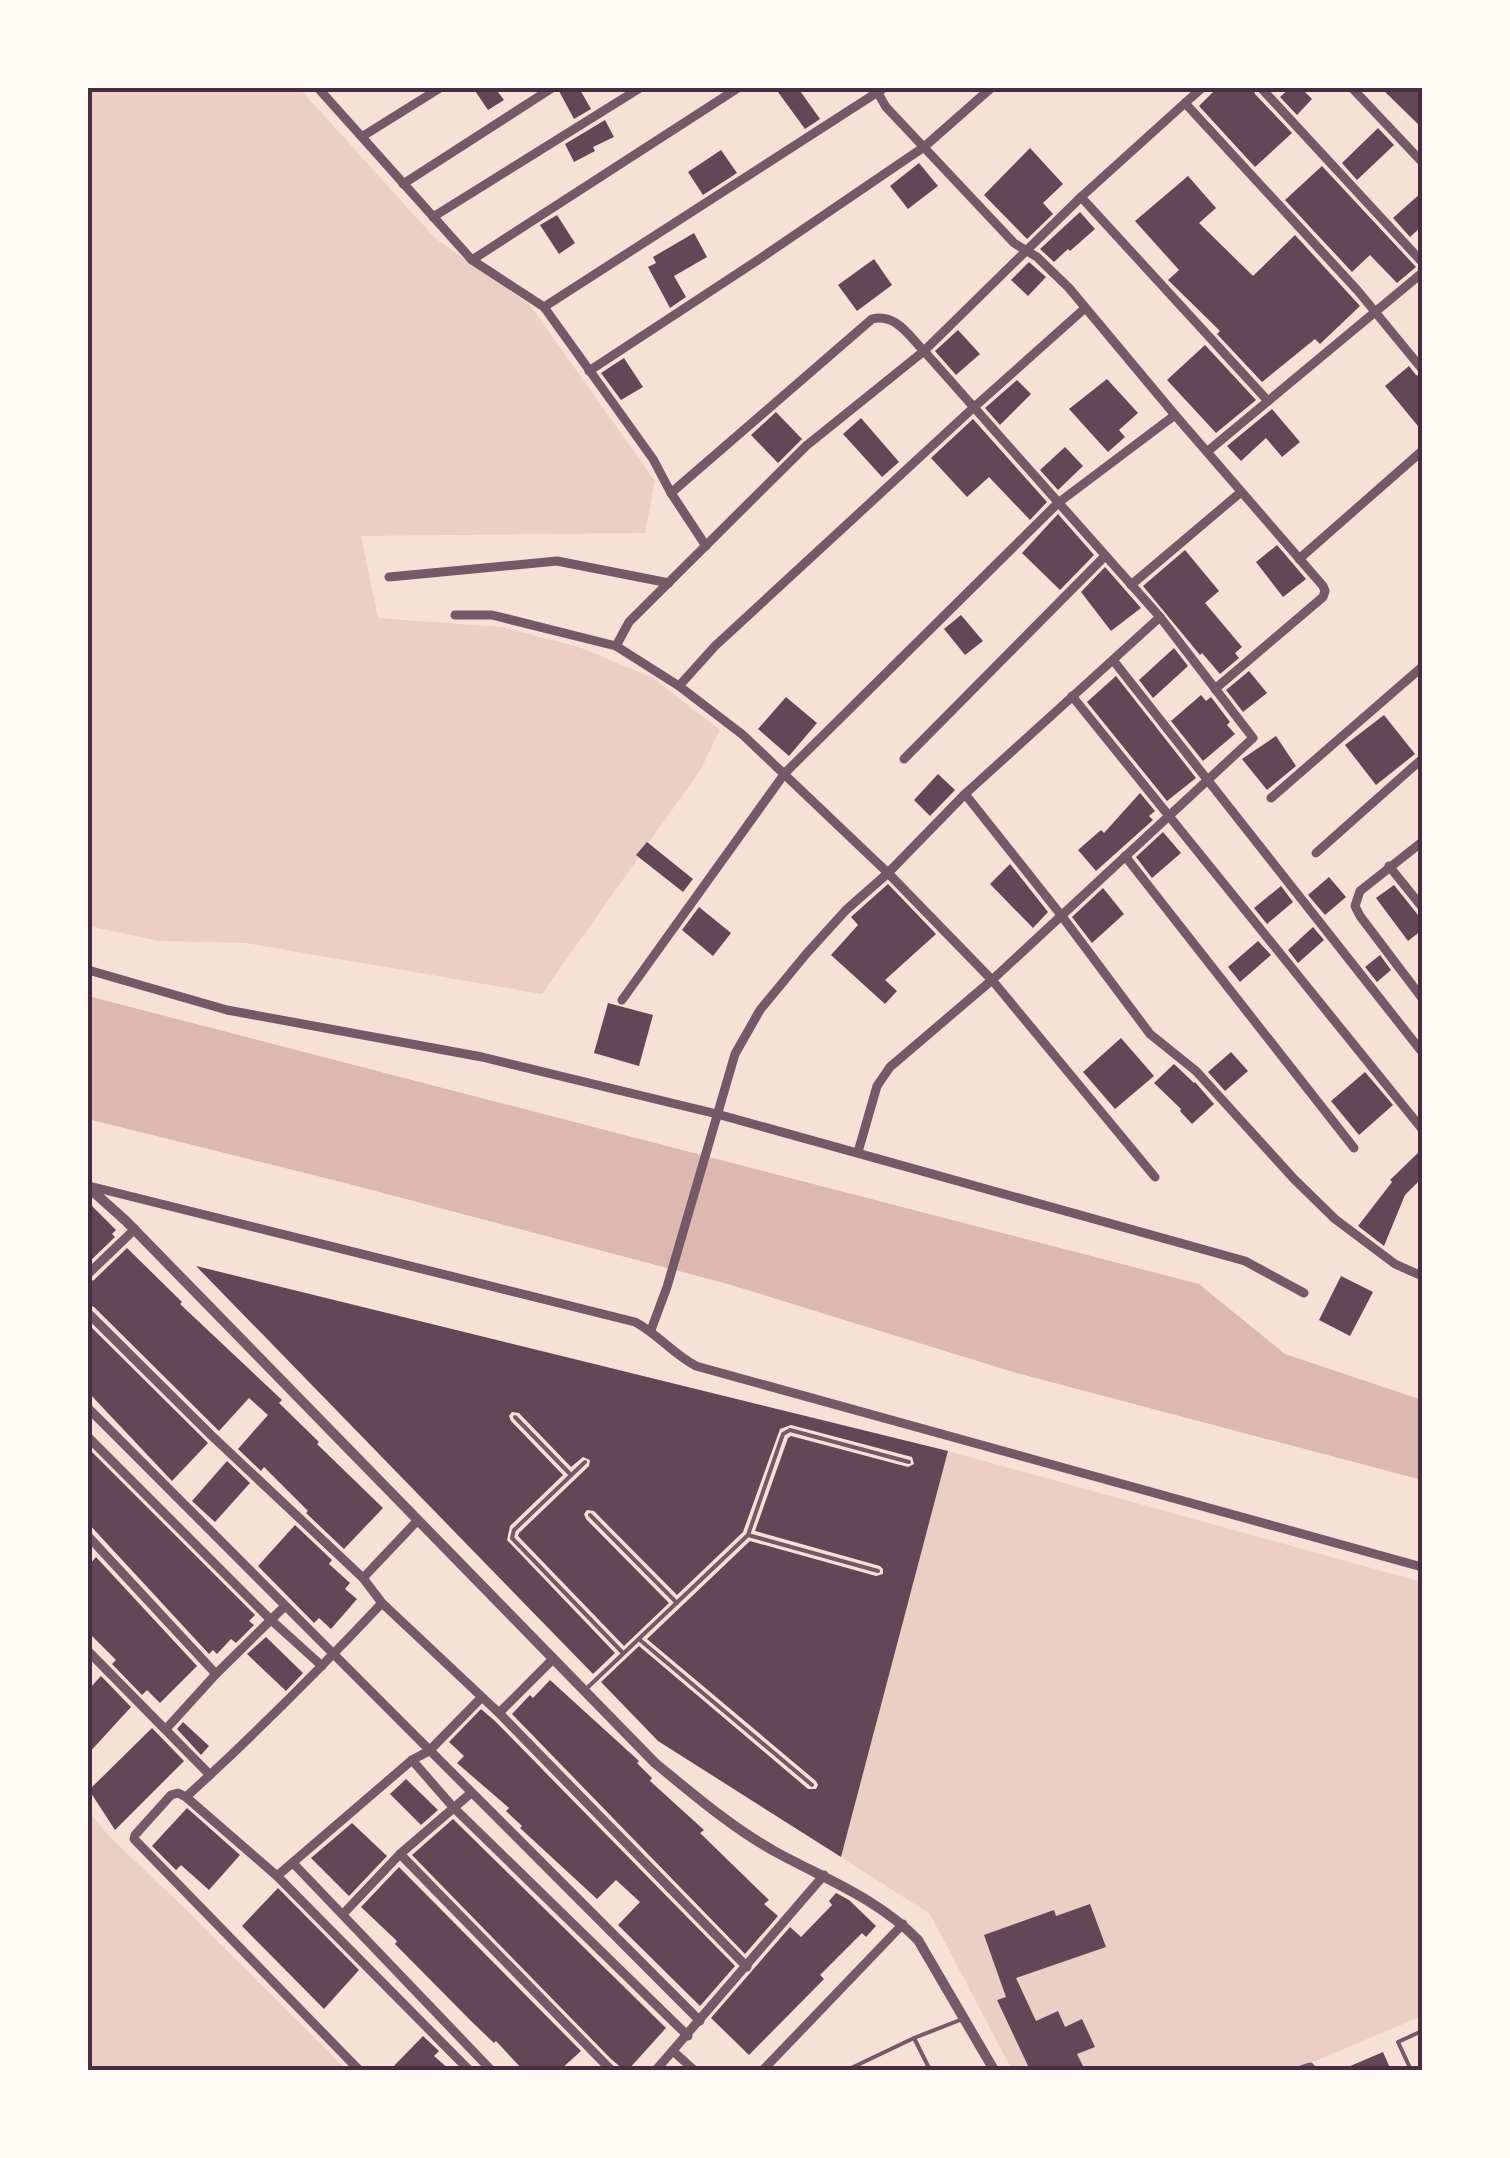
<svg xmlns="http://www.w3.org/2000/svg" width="1510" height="2158" viewBox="0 0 1510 2158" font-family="Montserrat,sans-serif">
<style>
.green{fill:#ebcfc5}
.water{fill:#dcb8b0}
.building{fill:#644757}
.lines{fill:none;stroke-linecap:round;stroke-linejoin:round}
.service{stroke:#755966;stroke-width:4}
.minor{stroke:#755966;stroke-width:9}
.tertiary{stroke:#755966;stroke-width:10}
.neatline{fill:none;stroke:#4a2c40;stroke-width:4}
</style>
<rect width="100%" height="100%" fill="#f7e1d7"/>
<g class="green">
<polygon points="88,88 299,88 436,239 529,304 655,481 645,533 361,536 378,618 502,627 579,647 653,678 720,730 701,769 542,994 246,943 159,941 88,926"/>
<polygon points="948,1451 1422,1582 1422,2016 1294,2070 1012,2070 930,1914 841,1857"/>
<polygon points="88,1811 110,1837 178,1902 347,2070 88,2070"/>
</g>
<polygon class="water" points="88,996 1199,1284 1285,1354 1422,1400 1422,1480 1013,1372 728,1284 349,1184 88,1119"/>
<g class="building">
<polygon points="473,88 495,88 504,100 488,110"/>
<polygon points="560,88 579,88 591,109 574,119 559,91"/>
<polygon points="775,88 798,88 820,119 805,129"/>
<polygon points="1217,88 1253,88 1255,94 1292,133 1255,167 1199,106"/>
<polygon points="1290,88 1301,88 1312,99 1297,115 1280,97"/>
<polygon points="1381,88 1422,88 1422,128"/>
<polygon points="605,120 614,137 593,147 595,151 574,162 565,144"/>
<polygon points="1378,128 1394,145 1357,180 1342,163"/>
<polygon points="1030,148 1063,184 1043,203 1053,214 1027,239 984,195"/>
<polygon points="721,150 737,173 703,195 688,172"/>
<polygon points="919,163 938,186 908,209 890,186"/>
<polygon points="1322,166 1416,267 1397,283 1370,255 1352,272 1285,200"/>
<polygon points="1188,176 1216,208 1199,223 1253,276 1295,235 1360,306 1320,344 1315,339 1262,382 1217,334 1220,331 1168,280 1179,270 1135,221"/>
<polygon points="1422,192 1422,226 1410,237 1393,218"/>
<polygon points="1080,212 1095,229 1070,251 1068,249 1054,262 1040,249"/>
<polygon points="557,215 575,243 559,254 540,225"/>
<polygon points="694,233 707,257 674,276 686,297 670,308 648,267 656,263 653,257"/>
<polygon points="874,259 892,285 857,311 838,285"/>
<polygon points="1029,262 1046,277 1028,296 1011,280"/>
<polygon points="958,330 980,354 956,375 935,351"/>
<polygon points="1205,345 1256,400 1216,433 1167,380"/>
<polygon points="624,358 643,387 621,400 601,373"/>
<polygon points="1409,366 1416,375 1422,377 1422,431 1385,386"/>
<polygon points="1107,379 1138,413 1119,430 1125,437 1108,452 1069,409"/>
<polygon points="1017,380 1031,394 1000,425 985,408"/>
<polygon points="1272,409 1300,442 1282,457 1266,438 1241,461 1227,446"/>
<polygon points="776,412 802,439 778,463 751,435"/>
<polygon points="861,418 899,462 882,477 843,434"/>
<polygon points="973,419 1047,502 1030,520 989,477 967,497 931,458"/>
<polygon points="1065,447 1083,466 1058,490 1040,470"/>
<polygon points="1058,514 1094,555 1060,590 1022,553"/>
<polygon points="1277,545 1306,579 1283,597 1256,562"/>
<polygon points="1185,550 1219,591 1205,603 1242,647 1235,653 1239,658 1220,674 1202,653 1200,655 1143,586"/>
<polygon points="1105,567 1141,608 1111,631 1081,592"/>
<polygon points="961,615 983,641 965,655 944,629"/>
<polygon points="1174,648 1188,666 1153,698 1139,680"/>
<polygon points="1249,671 1267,693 1243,712 1226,690"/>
<polygon points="1116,676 1196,778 1167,801 1087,702"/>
<polygon points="1201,695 1206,701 1211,697 1230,722 1227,725 1235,734 1203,761 1171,721"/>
<polygon points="786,697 817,723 789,756 758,729"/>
<polygon points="1384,715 1415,754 1376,785 1345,745"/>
<polygon points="1276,736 1296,766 1267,790 1242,759"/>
<polygon points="938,774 955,790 930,816 914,800"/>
<polygon points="1140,793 1155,811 1149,816 1153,820 1096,871 1078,850 1101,830 1104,833"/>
<polygon points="1163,832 1181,853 1152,878 1136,857"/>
<polygon points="647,842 693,879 683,892 636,855"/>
<polygon points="1010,864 1048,912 1033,928 990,884"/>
<polygon points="1329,877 1346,897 1325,915 1308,895"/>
<polygon points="888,884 936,934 885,980 897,991 885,1004 831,955 858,925 851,917"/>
<polygon points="1394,885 1422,920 1422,930 1408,941 1376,898"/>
<polygon points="1281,886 1293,902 1267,924 1254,908"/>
<polygon points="1103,888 1124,914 1092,943 1072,917"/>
<polygon points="699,907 731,933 713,956 682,930"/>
<polygon points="1313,927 1324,940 1298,963 1288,950"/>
<polygon points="1258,941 1271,955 1240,982 1228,967"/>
<polygon points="1380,955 1391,970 1377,982 1365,967"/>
<polygon points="608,1003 653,1015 639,1066 594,1053"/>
<polygon points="1121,1038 1154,1076 1115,1109 1083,1072"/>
<polygon points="1231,1052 1248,1071 1225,1091 1208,1072"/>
<polygon points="1174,1064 1194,1083 1195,1082 1214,1104 1192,1124 1180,1111 1181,1109 1154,1083"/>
<polygon points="1365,1072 1393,1105 1359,1135 1331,1101"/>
<polygon points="1422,1149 1422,1178 1405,1195 1384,1246 1358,1226 1392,1182 1390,1180"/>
<polygon points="88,1202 116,1230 112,1234 115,1237 88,1263"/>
<polygon points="127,1248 182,1302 180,1304 282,1400 279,1403 319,1442 317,1444 383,1508 344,1549 306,1513 308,1511 264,1467 261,1471 238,1449 268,1415 249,1398 219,1431 94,1307 88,1305 88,1282 94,1280"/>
<polygon points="196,1266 948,1451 841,1857 658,1741 601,1682 639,1646 808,1789 816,1789 818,1785 816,1781 647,1639 750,1541 876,1576 883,1574 883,1569 880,1566 755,1531 788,1438 791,1436 908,1467 914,1464 912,1457 791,1425 780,1429 743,1532 677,1595 594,1511 587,1510 584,1514 586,1519 669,1603 624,1646 518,1536 519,1533 589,1466 590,1460 583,1457 571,1467 519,1413 512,1412 509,1416 511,1421 563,1475 510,1526 507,1540 615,1653 593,1674"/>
<polygon points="1341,1276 1373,1292 1350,1336 1319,1320"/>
<polygon points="88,1324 208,1443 172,1481 88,1392"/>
<polygon points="88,1448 255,1615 249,1621 254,1625 236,1643 231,1639 217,1654 213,1650 209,1654 88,1523"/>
<polygon points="227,1461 250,1483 215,1522 192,1501"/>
<polygon points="295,1525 332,1560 329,1564 350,1583 345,1589 357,1599 331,1629 319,1618 314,1623 258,1566"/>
<polygon points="96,1557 197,1666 160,1703 147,1690 142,1695 112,1664 116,1660 88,1632 88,1566"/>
<polygon points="266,1637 303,1673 286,1691 247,1654"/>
<polygon points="101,1676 131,1707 88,1754 88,1690"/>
<polygon points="550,1680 639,1761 637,1763 652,1778 650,1781 704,1830 700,1833 769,1900 764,1904 778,1916 745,1954 512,1714 530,1695 533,1698"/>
<polygon points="481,1709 495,1721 735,1966 700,2006 618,1925 640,1902 616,1880 597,1899 520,1828 522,1826 506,1811 509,1808 457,1763 464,1756 449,1742"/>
<polygon points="183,1722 209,1746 201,1755 177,1729"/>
<polygon points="152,1728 184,1761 115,1830 89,1790"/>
<polygon points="406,1779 438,1810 421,1825 390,1794"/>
<polygon points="187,1808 240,1855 209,1890 181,1865 176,1870 152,1846"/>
<polygon points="453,1819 666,2028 628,2070 624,2070 611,2059 412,1855"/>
<polygon points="352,1823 387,1856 349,1896 311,1858"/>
<polygon points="399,1867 581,2051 560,2070 523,2070 496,2041 494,2043 471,2021 395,1944 397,1941 361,1907"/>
<polygon points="278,1888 359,1970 324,2009 242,1926"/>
<polygon points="836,1893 849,1900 876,1926 866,1937 862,1933 820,1975 824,1979 749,2055 711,2018 790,1927 801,1937 832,1905 829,1901"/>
<polygon points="1090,1904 1106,1947 1016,1978 1036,2021 1058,2011 1065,2027 1082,2019 1095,2047 1077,2054 1085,2070 1030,2070 997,2000 1006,1997 984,1935 1054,1910 1056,1916"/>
<polygon points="423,2036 439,2051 434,2056 450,2070 390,2070"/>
<polygon points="1383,2052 1391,2070 1341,2070"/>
</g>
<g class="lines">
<g class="service">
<polyline points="515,1417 571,1475"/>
<polyline points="585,1462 514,1530 512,1538 623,1653"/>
<polyline points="590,1515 677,1603"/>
<polyline points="748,1535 878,1571"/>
<polyline points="640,1640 812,1785"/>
<polyline points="585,1690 748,1535 783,1434 790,1430 909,1462"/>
<polyline points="914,2038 930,2070"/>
<polyline points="847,2070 914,2038 960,2020"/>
<polyline points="1411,2070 1398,2042 1422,2031"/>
</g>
<g class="minor">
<polyline points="318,88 472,260 544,307 653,459 671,493 706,546"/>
<polyline points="875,88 886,107 1014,243 1037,257 1069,288 1175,415 1323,586 1325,591 1323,597 1215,689"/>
<polyline points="1261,88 1422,262"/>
<polyline points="1352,88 1422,162"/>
<polyline points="1185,103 1202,88"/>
<polyline points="363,136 440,88"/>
<polyline points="403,184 552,88"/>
<polyline points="1081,197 1268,401"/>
<polyline points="433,217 640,88"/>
<polyline points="472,260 738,88"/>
<polyline points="544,307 884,88"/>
<polyline points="589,371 758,260 924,147 991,88"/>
<polyline points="1208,451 1422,273"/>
<path d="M 671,493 L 872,319 C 896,313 909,336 924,351 L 1160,617 L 1253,738 L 992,980 L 890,1067 L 877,1086 L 858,1152"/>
<polyline points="1299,559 1422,451"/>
<polyline points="389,577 557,561 669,583"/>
<polyline points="1131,585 1241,492"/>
<polyline points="455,615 492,615 616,646 679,686 743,735 888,873 992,980 1155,1177"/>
<polyline points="616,646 629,622 806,446 924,351 1081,197 1185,103 1358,291 1422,369"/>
<polyline points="1113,660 1422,1052"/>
<polyline points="679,686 715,646 972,409 1084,309"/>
<polyline points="1072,696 1422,1129"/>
<polyline points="904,759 1105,556"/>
<polyline points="965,794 1061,915 1150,1034 1196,1071 1294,1179 1335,1219 1395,1264 1422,1276"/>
<polyline points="1271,798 1422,667"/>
<polyline points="1422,842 1360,891 1355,906 1360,916 1422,998"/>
<polyline points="1316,853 1422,759"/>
<polyline points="1125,856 1354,1148"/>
<polyline points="1389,866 1422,907"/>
<polyline points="88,970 227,1010 482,1057 717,1114 1245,1261 1304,1293"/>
<polyline points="622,1000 785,773 1058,503 1175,415"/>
<path d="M 89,1186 L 635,1322 C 658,1334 673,1354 696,1366 L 1422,1567"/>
<polyline points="88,1274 135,1229"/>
<polyline points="88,1313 211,1435 363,1578 382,1603 499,1713 747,1967"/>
<polyline points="651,1330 667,1287 735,1054 760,1010 807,953 846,910 888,873 965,794 1160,617"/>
<polyline points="88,1408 700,2021"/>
<polyline points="88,1437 270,1619 322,1666"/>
<polyline points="88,1536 216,1674"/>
<polyline points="363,1578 418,1520"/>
<polyline points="88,1651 210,1775"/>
<polyline points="499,1713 553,1659"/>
<polyline points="166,1729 216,1674 285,1606"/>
<polyline points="412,1760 453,1807 688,2036"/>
<path d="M 186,1797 C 254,1735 319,1670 382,1603"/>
<polyline points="400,1854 611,2070"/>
<polyline points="293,1863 491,2070"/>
<polyline points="277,1876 412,1760 429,1751 481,1698"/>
<polyline points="344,1913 400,1854 471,1793"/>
<polyline points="674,2052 694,2070"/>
<polyline points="359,2070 134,1839 135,1835 171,1795 178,1793 186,1797 277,1876 469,2070"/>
<polyline points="656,2070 824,1875"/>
<polyline points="763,2070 903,1924"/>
<polyline points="1301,2070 1310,2067 1312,2070"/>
</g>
<path class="tertiary" d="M 88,1187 L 126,1221 L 655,1763 C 693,1794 731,1827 774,1851 C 823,1878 879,1899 918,1940 L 994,2070"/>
</g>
<rect width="1510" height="2158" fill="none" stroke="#fffaf5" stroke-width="180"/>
<rect x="90" y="90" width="1330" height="1978" class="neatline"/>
</svg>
